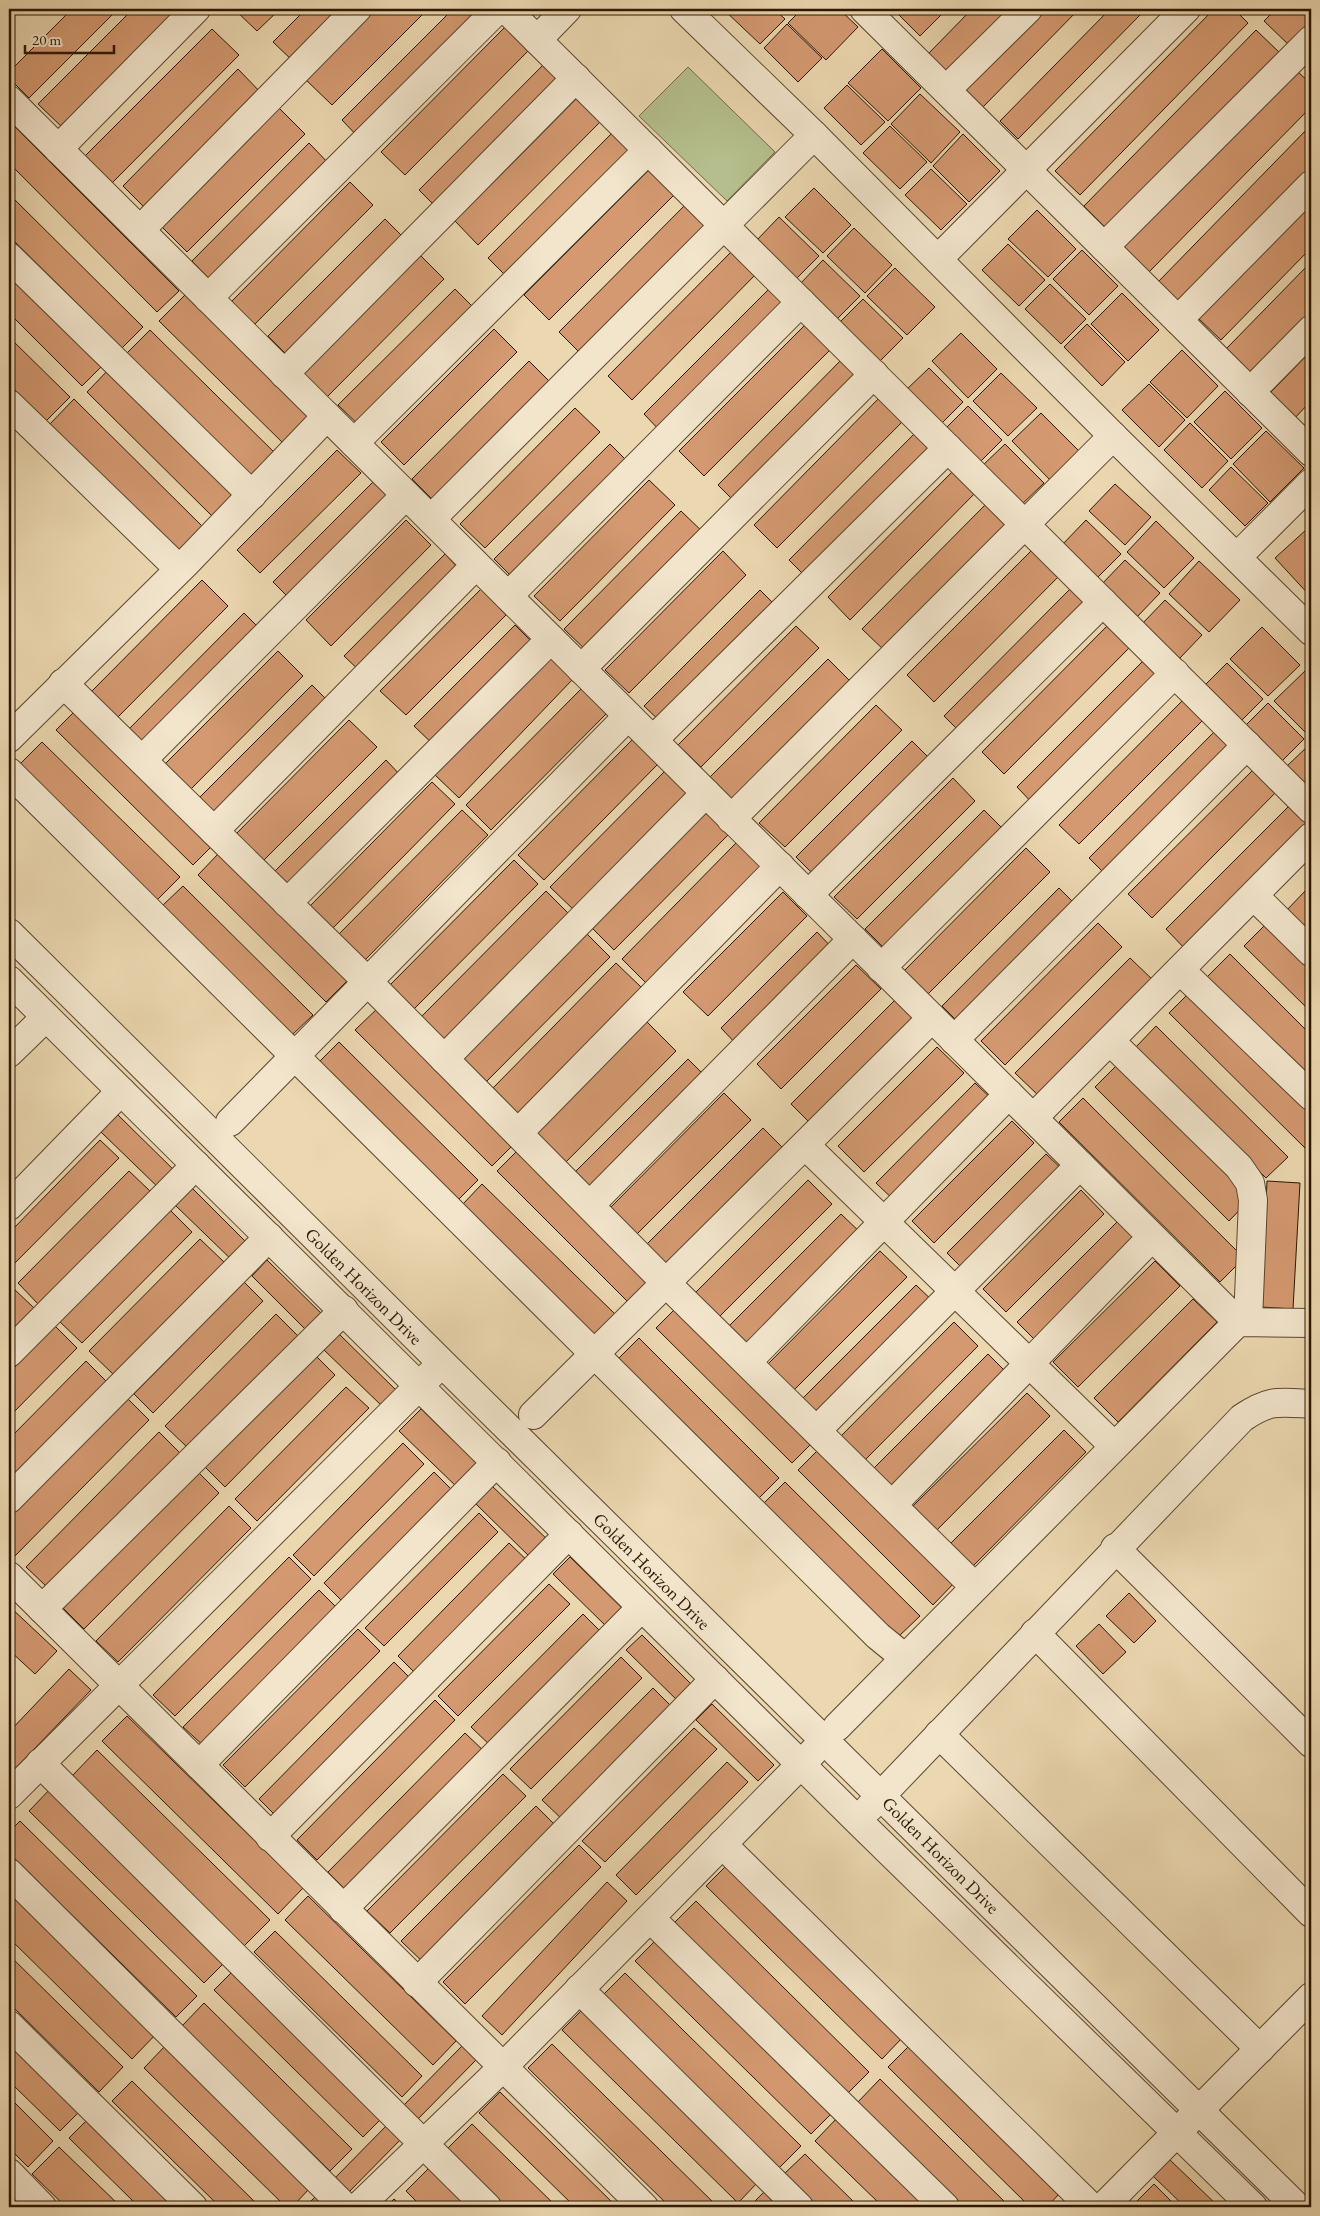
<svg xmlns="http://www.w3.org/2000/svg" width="1320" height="2216" viewBox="0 0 1320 2216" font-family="'EB Garamond',serif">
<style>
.green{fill:#b5bf8d;stroke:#716b48}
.building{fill:#d49971;stroke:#2d1704}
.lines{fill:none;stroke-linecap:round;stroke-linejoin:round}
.minor-casing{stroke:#5c472f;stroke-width:30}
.minor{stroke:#f2e5cc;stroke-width:28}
.labels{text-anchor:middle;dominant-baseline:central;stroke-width:5;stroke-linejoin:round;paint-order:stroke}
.street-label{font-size:18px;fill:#2d1704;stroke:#f2e5cc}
</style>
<rect width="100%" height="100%" fill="#ebd7b0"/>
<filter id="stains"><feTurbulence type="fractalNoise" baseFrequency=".004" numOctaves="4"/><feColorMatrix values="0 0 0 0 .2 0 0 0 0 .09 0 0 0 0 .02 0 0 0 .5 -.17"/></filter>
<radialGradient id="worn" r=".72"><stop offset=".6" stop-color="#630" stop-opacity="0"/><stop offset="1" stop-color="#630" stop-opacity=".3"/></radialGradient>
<polygon class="green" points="688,67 775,152 727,201 639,116"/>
<g class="building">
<polygon points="72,9 118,9 29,98 9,78 9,72"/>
<polygon points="133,9 186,9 65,130 38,104"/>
<polygon points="234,9 280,9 257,31"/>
<polygon points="306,9 351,9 296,64 273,42"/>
<polygon points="372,9 428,9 332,105 304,78"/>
<polygon points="453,9 490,9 360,139 342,120"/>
<polygon points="723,9 774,9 785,19 760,44"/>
<polygon points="802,9 839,9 858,27 826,60 788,23"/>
<polygon points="906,9 947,9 920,36 899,15"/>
<polygon points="972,9 1012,9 948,74 928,54"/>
<polygon points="1042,9 1079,9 982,108 963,90"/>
<polygon points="1110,9 1137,9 1142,13 1018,139 1000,121"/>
<polygon points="1214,9 1234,9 1248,23 1080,195 1055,171"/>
<polygon points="1276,9 1311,9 1311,28 1292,48 1264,21"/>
<polygon points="510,22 534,45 405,175 381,152"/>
<polygon points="787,24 822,58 798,82 764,48"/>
<polygon points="212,29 239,55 112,183 85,156"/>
<polygon points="1256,30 1281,54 1109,231 1084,206"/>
<polygon points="882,49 921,88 888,121 848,83"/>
<polygon points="549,59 568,78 438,209 419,190"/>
<polygon points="238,69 264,96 149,212 123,186"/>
<polygon points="1296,70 1311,84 1311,107 1148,273 1122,248"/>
<polygon points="847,85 885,122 861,145 824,108"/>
<polygon points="583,92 607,115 478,245 455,221"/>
<polygon points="920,94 960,132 931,163 891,124"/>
<polygon points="278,107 305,134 187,252 160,225"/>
<polygon points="9,121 179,291 157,312 9,163"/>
<polygon points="1311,125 1311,174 1182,306 1158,282"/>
<polygon points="890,126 927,162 900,189 863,153"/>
<polygon points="617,128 639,150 510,280 488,258"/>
<polygon points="963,134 1000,171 969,202 933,166"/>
<polygon points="309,143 333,168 216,286 192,261"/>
<polygon points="654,165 679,190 549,320 524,295"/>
<polygon points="931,169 967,204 941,230 905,195"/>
<polygon points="350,182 373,205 254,325 231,302"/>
<polygon points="814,188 851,225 823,253 785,217"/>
<polygon points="9,194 143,327 122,348 9,236"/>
<polygon points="692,198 714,220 581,354 559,332"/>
<polygon points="1311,200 1311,248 1221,340 1197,317"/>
<polygon points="1037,210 1076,249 1048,277 1008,239"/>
<polygon points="779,217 819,256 795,280 756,241"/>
<polygon points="385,219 408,242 291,359 268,336"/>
<polygon points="854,228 892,265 865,293 827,256"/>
<polygon points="1008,244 1045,280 1019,306 982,270"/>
<polygon points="737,246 760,270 632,400 608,376"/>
<polygon points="1082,250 1118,286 1089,315 1053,279"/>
<polygon points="420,255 444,279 327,397 303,373"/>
<polygon points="823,260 860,296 834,322 798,286"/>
<polygon points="1311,262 1311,319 1254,377 1226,349"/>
<polygon points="9,266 106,362 82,386 9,313"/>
<polygon points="895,268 935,307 907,335 867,296"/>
<polygon points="1050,284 1086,319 1061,344 1025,309"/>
<polygon points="772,286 791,305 663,434 644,414"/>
<polygon points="455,289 479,313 363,429 338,405"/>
<polygon points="1122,293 1159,330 1128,361 1091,324"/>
<polygon points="185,295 314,423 288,448 159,321"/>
<polygon points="863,299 903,338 877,364 837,325"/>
<polygon points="810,320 835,345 704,476 679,451"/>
<polygon points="1087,324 1125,362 1102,386 1064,347"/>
<polygon points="494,329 517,352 404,465 381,442"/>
<polygon points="150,330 279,457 253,483 125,355"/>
<polygon points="961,333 997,369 968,398 932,361"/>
<polygon points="9,337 70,397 46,421 9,384"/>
<polygon points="1182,350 1218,386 1187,418 1150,382"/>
<polygon points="1311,351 1311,401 1292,421 1267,396"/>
<polygon points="847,354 869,375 739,506 718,485"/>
<polygon points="529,361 553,385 436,503 412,479"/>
<polygon points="112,366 240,493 214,518 87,392"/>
<polygon points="929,368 963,402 939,426 905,391"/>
<polygon points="1001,373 1037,408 1008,436 973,401"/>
<polygon points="1149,384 1185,420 1159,447 1122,410"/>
<polygon points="886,391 910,414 777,548 754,525"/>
<polygon points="1225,391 1262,428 1231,459 1194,422"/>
<polygon points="74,399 206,530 179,556 48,426"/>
<polygon points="968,406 1002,440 977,465 943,431"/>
<polygon points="575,408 600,432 485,548 460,524"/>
<polygon points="1041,413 1080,452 1051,481 1012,441"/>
<polygon points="1190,423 1228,461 1202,488 1164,450"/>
<polygon points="920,428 941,449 810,581 789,560"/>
<polygon points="1266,431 1304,468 1270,502 1233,464"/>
<polygon points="610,444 632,466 517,582 494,559"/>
<polygon points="1005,444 1044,483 1019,507 980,468"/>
<polygon points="337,450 361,473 260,573 237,550"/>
<polygon points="959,465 981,487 850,620 828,597"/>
<polygon points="1231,467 1268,503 1245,526 1209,490"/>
<polygon points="649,480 675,505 560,621 534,596"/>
<polygon points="373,482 394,503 294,603 273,582"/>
<polygon points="1115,484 1151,517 1125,545 1089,511"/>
<polygon points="994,496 1018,521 887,653 862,629"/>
<polygon points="681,511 708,537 591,655 564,629"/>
<polygon points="406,520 431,545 331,646 306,620"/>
<polygon points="1086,520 1121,554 1096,579 1061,546"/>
<polygon points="1156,521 1194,558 1164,588 1127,552"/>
<polygon points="1307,529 1311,534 1311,597 1275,558"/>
<polygon points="1038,544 1065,570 934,702 907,675"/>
<polygon points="723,551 746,575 629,693 605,670"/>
<polygon points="445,554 464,574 364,675 344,656"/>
<polygon points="1125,560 1160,593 1135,619 1100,586"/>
<polygon points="1199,561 1240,600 1209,632 1169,594"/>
<polygon points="202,580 228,606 115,720 89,694"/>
<polygon points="1076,583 1096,603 964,736 944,716"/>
<polygon points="481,589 506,615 406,715 380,691"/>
<polygon points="760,590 779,609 664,725 644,706"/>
<polygon points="1165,600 1202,635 1179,659 1142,624"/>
<polygon points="244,613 264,633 145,752 125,733"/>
<polygon points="1115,618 1137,640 1004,774 982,752"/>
<polygon points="515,625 538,648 437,748 414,726"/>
<polygon points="796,626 819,648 701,767 678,745"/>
<polygon points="1262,627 1300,665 1268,696 1230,659"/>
<polygon points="278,651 303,676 187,793 162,767"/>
<polygon points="1151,653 1172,674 1038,809 1017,787"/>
<polygon points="548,655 573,679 459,798 434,774"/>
<polygon points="828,659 853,684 734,804 708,779"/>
<polygon points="1227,663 1263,699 1240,722 1204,686"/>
<polygon points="1307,669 1311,673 1311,732 1308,735 1274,701"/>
<polygon points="312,685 332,705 218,819 198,799"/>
<polygon points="581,689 606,714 491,830 466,805"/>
<polygon points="1190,693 1210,713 1079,844 1059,825"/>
<polygon points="1268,703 1304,739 1279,764 1243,728"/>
<polygon points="876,705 902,730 785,847 759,823"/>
<polygon points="78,708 215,843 193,865 56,730"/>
<polygon points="349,720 377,747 258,866 231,839"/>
<polygon points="1221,725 1243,747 1111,880 1089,858"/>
<polygon points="633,739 658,764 544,880 518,855"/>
<polygon points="912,741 935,764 819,880 796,857"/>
<polygon points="42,742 180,877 155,902 18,766"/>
<polygon points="1310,744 1311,746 1311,794 1285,768"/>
<polygon points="386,760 404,779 289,894 270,876"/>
<polygon points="1259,764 1282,786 1152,918 1128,894"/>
<polygon points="666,770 692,796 576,912 550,887"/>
<polygon points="953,778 975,801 857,919 834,897"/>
<polygon points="432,782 455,804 332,929 309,907"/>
<polygon points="1297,798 1311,812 1311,826 1187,951 1166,929"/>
<polygon points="462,810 488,835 361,964 335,938"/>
<polygon points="984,810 1008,834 889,953 865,929"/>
<polygon points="706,811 729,834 614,950 591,927"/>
<polygon points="737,842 764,868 648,985 622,959"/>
<polygon points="1026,848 1050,872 928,994 904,971"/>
<polygon points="219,853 348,980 326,1002 198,875"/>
<polygon points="514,860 538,884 413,1010 389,986"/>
<polygon points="183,886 313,1015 292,1035 162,906"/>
<polygon points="1059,888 1080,909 963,1027 942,1006"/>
<polygon points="1308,888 1311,891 1311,940 1284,913"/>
<polygon points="546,891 572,917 447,1043 421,1017"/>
<polygon points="783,892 807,916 708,1016 683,992"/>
<polygon points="1268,922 1311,965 1311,1012 1244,946"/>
<polygon points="1098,923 1122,947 1005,1065 981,1041"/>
<polygon points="585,932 610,957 486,1082 460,1057"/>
<polygon points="817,932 836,952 740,1048 721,1028"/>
<polygon points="1230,954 1311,1035 1311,1080 1207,977"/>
<polygon points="1130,958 1155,982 1040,1097 1015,1073"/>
<polygon points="616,963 643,989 518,1115 492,1089"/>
<polygon points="856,965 881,989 781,1089 757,1064"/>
<polygon points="1192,990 1311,1109 1311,1154 1169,1013"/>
<polygon points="896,999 914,1018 810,1123 791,1104"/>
<polygon points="378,1008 515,1143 492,1166 355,1030"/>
<polygon points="647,1022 676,1051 559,1169 529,1140"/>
<polygon points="1156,1026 1288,1157 1266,1178 1135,1048"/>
<polygon points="339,1042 478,1180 456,1202 317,1064"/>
<polygon points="937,1047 964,1073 864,1172 838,1146"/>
<polygon points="688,1059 711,1082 596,1198 572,1175"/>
<polygon points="1119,1063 1253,1196 1229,1221 1095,1087"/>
<polygon points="975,1083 996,1103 897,1203 876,1183"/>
<polygon points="724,1093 751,1120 636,1235 610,1208"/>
<polygon points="1083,1098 1244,1258 1220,1282 1059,1122"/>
<polygon points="118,1115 182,1178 165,1194 101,1132"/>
<polygon points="1012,1121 1034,1143 934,1243 912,1221"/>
<polygon points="763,1128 788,1153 670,1271 645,1246"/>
<polygon points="100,1140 119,1158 9,1269 9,1233"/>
<polygon points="521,1147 652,1277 627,1301 497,1171"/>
<polygon points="1046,1154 1067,1174 968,1274 947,1253"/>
<polygon points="129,1171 151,1192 39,1305 18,1283"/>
<polygon points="808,1180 832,1204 717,1319 693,1295"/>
<polygon points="1267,1181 1300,1183 1293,1309 1261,1307"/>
<polygon points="482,1184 617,1316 596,1337 462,1205"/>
<polygon points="192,1188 253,1249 237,1265 175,1205"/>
<polygon points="1081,1190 1104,1214 1006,1312 983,1289"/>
<polygon points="169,1209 192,1232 82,1343 58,1320"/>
<polygon points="1311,1210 1311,1311 1307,1311"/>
<polygon points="841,1214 864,1236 749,1351 726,1329"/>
<polygon points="1118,1221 1143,1246 1042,1347 1017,1322"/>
<polygon points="200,1239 224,1262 113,1374 89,1351"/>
<polygon points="880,1251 907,1277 793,1391 767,1365"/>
<polygon points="267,1260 328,1320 312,1336 252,1276"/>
<polygon points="1155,1261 1180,1286 1078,1387 1053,1362"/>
<polygon points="244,1282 263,1301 153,1413 134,1394"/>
<polygon points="916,1285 938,1306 821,1424 799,1402"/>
<polygon points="13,1288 34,1308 9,1333 9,1293"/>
<polygon points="1193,1299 1217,1322 1118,1422 1094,1398"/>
<polygon points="677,1307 813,1442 792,1463 656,1328"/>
<polygon points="276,1314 298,1336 188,1448 165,1426"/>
<polygon points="954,1322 978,1346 861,1464 837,1440"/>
<polygon points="55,1326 77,1348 9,1417 9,1373"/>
<polygon points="338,1333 399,1393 384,1408 322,1348"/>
<polygon points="639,1338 779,1478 755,1502 614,1363"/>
<polygon points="311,1351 335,1375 225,1487 201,1463"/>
<polygon points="988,1354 1011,1377 892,1496 869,1473"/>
<polygon points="86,1361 107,1382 9,1481 9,1439"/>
<polygon points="346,1387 369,1408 257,1521 235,1499"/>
<polygon points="1027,1393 1050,1416 932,1535 908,1511"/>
<polygon points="127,1398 149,1420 13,1558 9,1553 9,1517"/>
<polygon points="421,1409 483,1469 461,1491 399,1431"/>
<polygon points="1064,1430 1086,1452 971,1568 948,1546"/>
<polygon points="159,1432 180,1453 47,1587 26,1567"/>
<polygon points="403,1443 424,1464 314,1576 293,1555"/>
<polygon points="821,1447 956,1581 933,1605 798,1470"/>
<polygon points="196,1470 219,1493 84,1629 61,1606"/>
<polygon points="434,1472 456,1494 346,1605 324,1583"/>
<polygon points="785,1482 920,1616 896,1639 761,1506"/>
<polygon points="490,1484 552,1544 535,1562 473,1501"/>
<polygon points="229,1506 251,1528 118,1662 96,1641"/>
<polygon points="479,1513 498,1532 384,1646 365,1628"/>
<polygon points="509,1543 533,1566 421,1679 398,1656"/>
<polygon points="289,1557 311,1579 175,1716 153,1695"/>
<polygon points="570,1557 629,1615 612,1632 553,1574"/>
<polygon points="549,1584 570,1604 458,1716 438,1696"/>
<polygon points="319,1590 340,1611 205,1747 183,1727"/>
<polygon points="1129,1593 1156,1621 1134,1643 1106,1616"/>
<polygon points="9,1606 57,1651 35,1674 9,1650"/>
<polygon points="583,1614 604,1635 493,1748 471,1727"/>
<polygon points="1099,1624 1126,1652 1103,1674 1076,1646"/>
<polygon points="358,1629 380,1651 245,1787 223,1765"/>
<polygon points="642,1635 699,1692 684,1707 626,1650"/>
<polygon points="621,1657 642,1678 531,1789 510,1769"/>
<polygon points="394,1662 415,1683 280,1820 259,1799"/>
<polygon points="69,1669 91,1690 9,1775 9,1732"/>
<polygon points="653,1688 676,1711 566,1823 542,1800"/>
<polygon points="435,1700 455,1720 317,1860 297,1840"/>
<polygon points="712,1704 774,1765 758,1781 696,1720"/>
<polygon points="127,1716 303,1888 278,1914 102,1741"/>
<polygon points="694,1728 717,1749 605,1862 582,1841"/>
<polygon points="465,1733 487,1754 349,1893 328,1872"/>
<polygon points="97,1750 270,1920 244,1946 72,1776"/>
<polygon points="727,1762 748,1782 636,1895 616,1875"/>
<polygon points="503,1774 526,1796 390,1933 367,1911"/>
<polygon points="54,1785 229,1958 204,1983 29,1811"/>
<polygon points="536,1806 560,1830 426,1965 401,1941"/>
<polygon points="20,1821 197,1996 176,2017 9,1853 9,1832"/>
<polygon points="579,1845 601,1867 465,2004 443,1982"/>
<polygon points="727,1865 902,2038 882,2059 706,1886"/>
<polygon points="607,1882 627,1901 502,2035 482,2016"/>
<polygon points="9,1883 159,2031 132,2059 9,1938"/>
<polygon points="308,1896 456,2041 433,2065 285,1920"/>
<polygon points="696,1901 869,2072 846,2095 673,1924"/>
<polygon points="275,1931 422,2076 402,2097 254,1952"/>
<polygon points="656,1940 832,2113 811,2134 635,1961"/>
<polygon points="9,1955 123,2067 99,2092 9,2003"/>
<polygon points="236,1968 385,2115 363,2137 214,1990"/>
<polygon points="625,1973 801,2146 779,2168 603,1995"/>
<polygon points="204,2003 352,2149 330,2171 182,2026"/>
<polygon points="583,2009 758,2182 738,2203 562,2030"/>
<polygon points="9,2031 85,2106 60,2131 9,2081"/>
<polygon points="552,2044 718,2207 670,2207 528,2068"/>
<polygon points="166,2045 311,2187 292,2207 286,2207 144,2068"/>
<polygon points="462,2046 476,2060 415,2122 401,2108"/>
<polygon points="909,2046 1059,2194 1047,2207 1030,2207 888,2067"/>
<polygon points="880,2079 1010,2207 963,2207 857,2103"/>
<polygon points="132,2081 260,2207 220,2207 112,2101"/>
<polygon points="500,2092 617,2207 575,2207 479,2113"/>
<polygon points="9,2097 53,2141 28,2167 9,2148"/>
<polygon points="91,2116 185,2207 139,2207 69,2138"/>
<polygon points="839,2116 932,2207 883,2207 815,2141"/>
<polygon points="390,2122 404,2136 344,2197 330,2183"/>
<polygon points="472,2124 557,2207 506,2207 447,2149"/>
<polygon points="59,2147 121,2207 66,2207 32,2174"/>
<polygon points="805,2154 859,2207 818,2207 784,2174"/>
<polygon points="1169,2159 1219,2207 1185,2207 1152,2175"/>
<polygon points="432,2165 474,2207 422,2207 406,2191"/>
<polygon points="1154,2184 1177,2207 1131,2207"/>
<polygon points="767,2189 786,2207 749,2207"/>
<polygon points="321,2191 331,2207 305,2207"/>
<polygon points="394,2199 403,2207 386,2207"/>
</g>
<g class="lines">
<defs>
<g id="minor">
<polyline points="506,9 1311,809"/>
<polyline points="684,9 814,135 1113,436 1311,631"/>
<polyline points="864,9 1311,452"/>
<polyline points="537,40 567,9"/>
<polyline points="946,90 1028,9"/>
<polyline points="9,100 1238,1322"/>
<polyline points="58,149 196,9"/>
<polyline points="140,230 357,9"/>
<polyline points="1104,247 1311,40"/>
<polyline points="9,257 252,495"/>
<polyline points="938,259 1186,9"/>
<polyline points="208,298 498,9"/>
<polyline points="1178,320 1311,185"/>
<polyline points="284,374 576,78"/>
<polyline points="1250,392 1311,330"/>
<polyline points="9,404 179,569"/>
<polyline points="354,443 648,150"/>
<polyline points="431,519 814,135"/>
<polyline points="1237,557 1311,483"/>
<polyline points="508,596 801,302"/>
<polyline points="581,669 874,374"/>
<polyline points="63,683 367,981 666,1283 975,1587"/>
<polyline points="9,738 186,563 327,416"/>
<polyline points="653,740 948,448"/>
<polyline points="142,760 406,495"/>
<path d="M 9,772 C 299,1059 587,1349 878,1636 L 905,1658"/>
<polyline points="731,819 1113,436"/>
<polyline points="214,831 476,565"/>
<polyline points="808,895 1103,602"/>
<polyline points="1254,896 1311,952"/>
<polyline points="287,903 551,639"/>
<polyline points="9,933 442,1363 1297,2207"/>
<polyline points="881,968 1175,673"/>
<polyline points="1180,970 1311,1096"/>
<polyline points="9,980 857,1820 1253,2207"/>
<polyline points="954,1040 1247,745"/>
<polyline points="1110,1041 1239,1167 1250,1183 1253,1200 1248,1321"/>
<polyline points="9,1053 46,1017"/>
<polyline points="444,1059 706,793"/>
<polyline points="1033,1118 1311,837"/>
<polyline points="230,1122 628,716"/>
<polyline points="518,1133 780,866"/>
<polyline points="805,1145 1114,1446"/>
<polyline points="590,1205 853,939"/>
<polyline points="9,1206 121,1091"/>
<polyline points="9,1353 196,1165"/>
<polyline points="747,1362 1009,1094"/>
<polyline points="533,1415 932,1018"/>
<polyline points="817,1430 1080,1165"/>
<polyline points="9,1499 269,1237"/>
<polyline points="892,1505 1152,1237"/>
<polyline points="1115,1548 1311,1743"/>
<polyline points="9,1576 644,2207"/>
<polyline points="42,1609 344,1310"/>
<polyline points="1035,1633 1311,1913"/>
<polyline points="837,1727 1238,1322 1311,1323"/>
<polyline points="939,1734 1260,2049"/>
<polyline points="40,1763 487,2207"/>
<polyline points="199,1765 497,1462"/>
<polyline points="9,1795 432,1373"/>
<path d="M 869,1808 L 1242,1418 C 1270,1399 1279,1402 1311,1404"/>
<polyline points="270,1837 569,1534"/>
<polyline points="722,1844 1091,2207"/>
<polyline points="9,1873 345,2207"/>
<polyline points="343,1909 642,1607"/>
<polyline points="650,1918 945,2207"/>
<polyline points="417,1983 715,1679"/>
<polyline points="579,1989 799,2207"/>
<polyline points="9,2025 193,2207"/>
<polyline points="9,2173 42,2207"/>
<polyline points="358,2207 502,2068 813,1752"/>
<polyline points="1103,2207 1311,1997"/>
</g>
</defs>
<use href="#minor" class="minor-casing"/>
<use href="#minor" class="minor"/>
</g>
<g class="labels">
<g class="street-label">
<text transform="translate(364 1286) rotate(45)">Golden Horizon Drive</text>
<text transform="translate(652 1571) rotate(45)">Golden Horizon Drive</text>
<text transform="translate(941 1855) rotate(45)">Golden Horizon Drive</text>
</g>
</g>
<rect width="1320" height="2216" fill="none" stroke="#ebd7b0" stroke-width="30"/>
<rect x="10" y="10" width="1300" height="2196" fill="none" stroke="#2d1704" stroke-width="2.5"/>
<rect x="15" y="15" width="1290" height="2186" fill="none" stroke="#2d1704"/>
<path d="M25 45v8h89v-8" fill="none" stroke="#2d1704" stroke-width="2.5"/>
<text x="32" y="45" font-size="15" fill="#2d1704" stroke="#f2e5cc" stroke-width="4" paint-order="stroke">20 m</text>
<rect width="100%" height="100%" filter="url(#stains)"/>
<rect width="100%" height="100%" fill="url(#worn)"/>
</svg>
